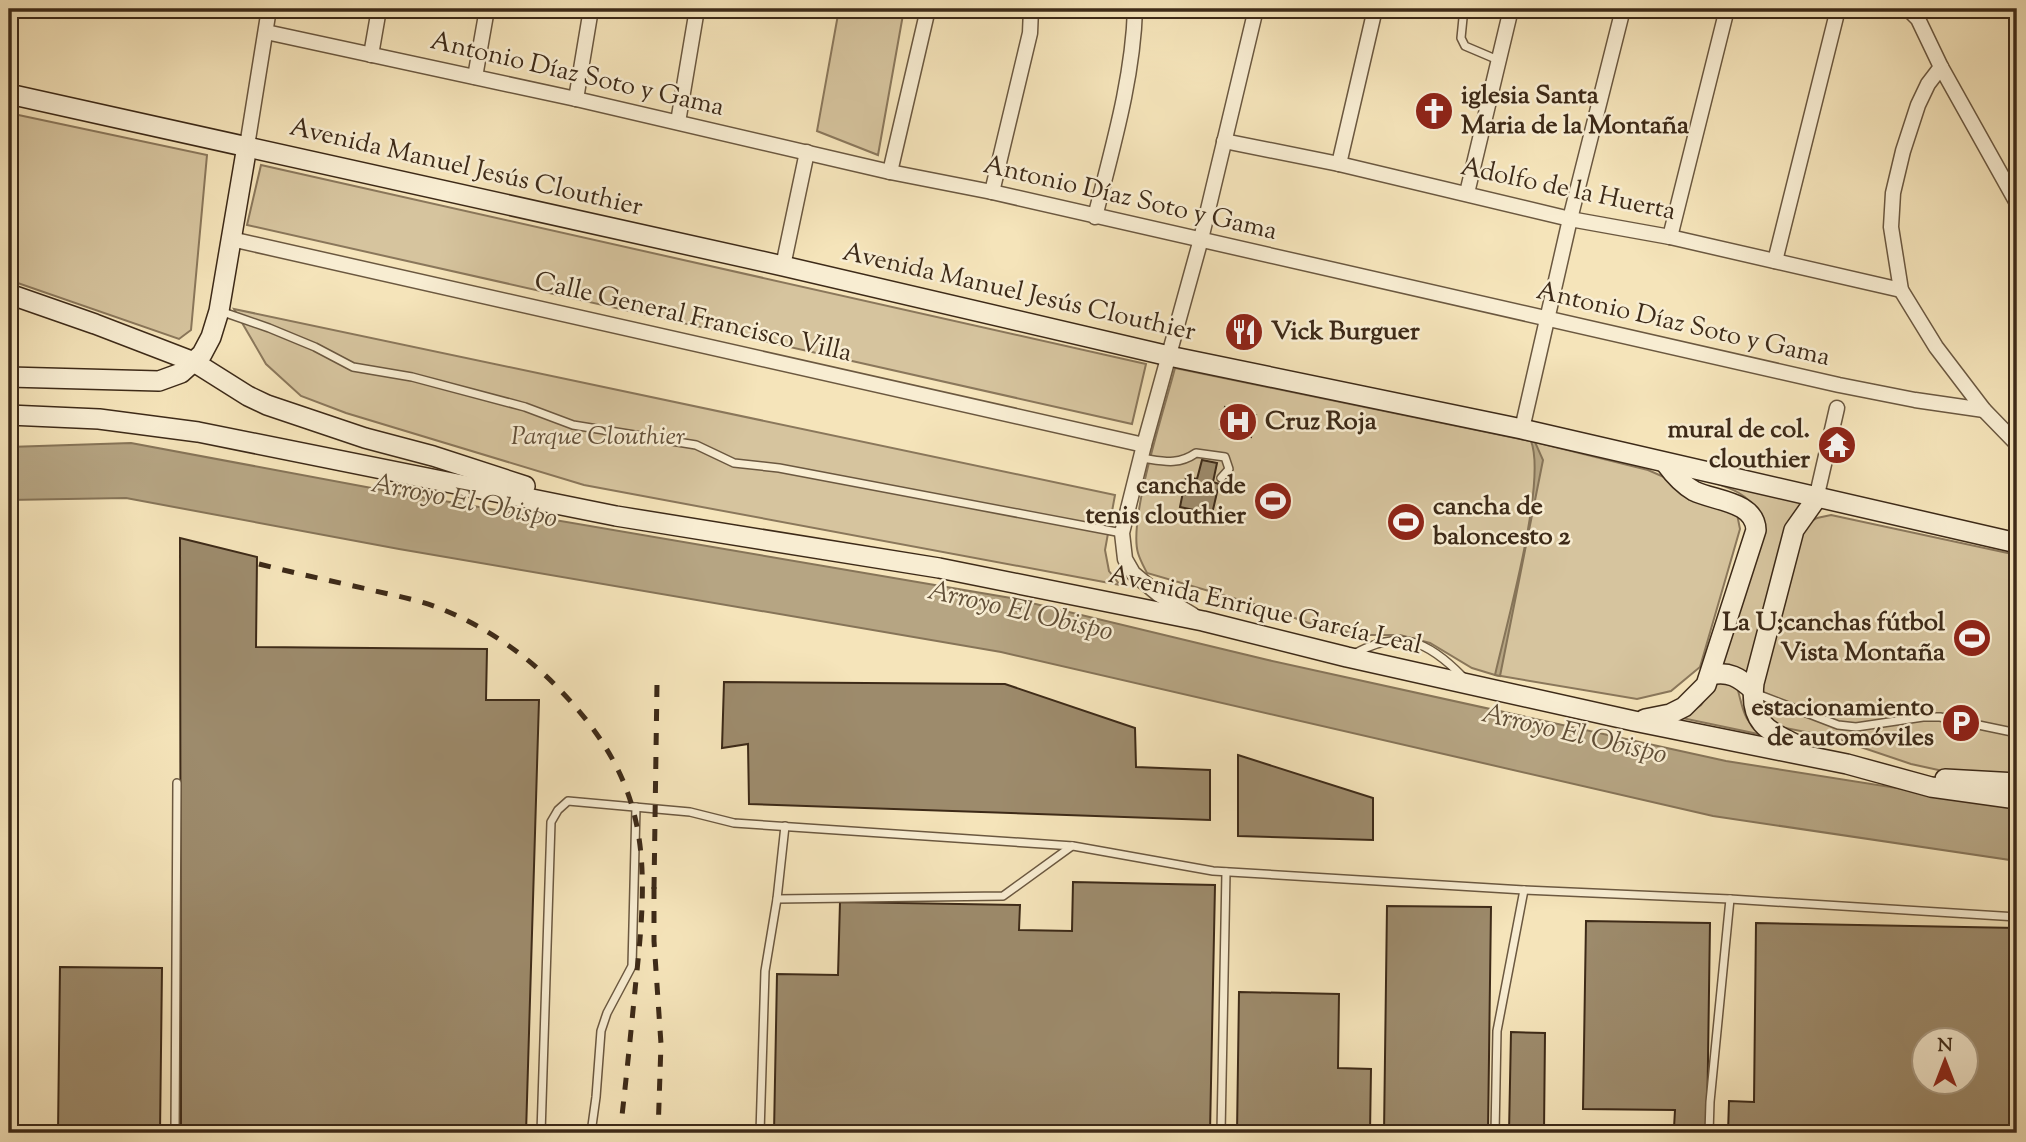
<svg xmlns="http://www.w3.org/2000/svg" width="2026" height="1142" viewBox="0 0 2026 1142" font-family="'Sorts Mill Goudy',serif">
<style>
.green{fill:#d6c49e;stroke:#8a775b;stroke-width:2}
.water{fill:#b6a583;stroke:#867458;stroke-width:2}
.building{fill:#9d8b6c;stroke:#3d2a18;stroke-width:2;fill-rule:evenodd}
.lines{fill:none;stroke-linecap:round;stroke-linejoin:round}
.lane-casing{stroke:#6b5840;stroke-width:10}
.street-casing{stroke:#6b5840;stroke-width:17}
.secondary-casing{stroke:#3d2a18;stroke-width:22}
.lane{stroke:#f8edd2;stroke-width:7}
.street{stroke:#f8edd2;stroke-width:14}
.secondary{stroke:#f8edd2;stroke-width:19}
.rail{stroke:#3d2a18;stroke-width:5;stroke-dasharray:12 12;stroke-linecap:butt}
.labels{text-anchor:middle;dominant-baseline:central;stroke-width:5;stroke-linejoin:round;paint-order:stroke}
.street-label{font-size:26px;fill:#3d2a18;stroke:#f8edd2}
.poi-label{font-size:26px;font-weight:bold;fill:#3d2a18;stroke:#f8edd2;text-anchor:start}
.park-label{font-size:26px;font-style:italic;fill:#63503a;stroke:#f8edd2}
.water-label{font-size:28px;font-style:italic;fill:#614f38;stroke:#f8edd2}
</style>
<rect width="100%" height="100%" fill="#f5e4ba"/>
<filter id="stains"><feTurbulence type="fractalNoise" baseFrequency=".00286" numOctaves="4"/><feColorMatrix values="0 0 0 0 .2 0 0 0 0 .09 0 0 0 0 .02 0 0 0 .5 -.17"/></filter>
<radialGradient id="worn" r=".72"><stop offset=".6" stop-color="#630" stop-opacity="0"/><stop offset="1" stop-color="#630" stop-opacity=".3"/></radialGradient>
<g class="green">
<polygon points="839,9 904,9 878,155 817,131"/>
<polygon points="9,113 207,155 191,330 179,339 9,280"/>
<polygon points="261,165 1146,364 1132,424 247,225"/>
<polygon points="234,309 1115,495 1105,550 1109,571 1120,585 584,485 346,413 301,396 266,364"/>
<path d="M 1175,368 L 1535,442 L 1648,470 L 1723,503 L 1737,514 L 1740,529 L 1700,667 L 1671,691 L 1637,699 L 1495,675 L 1472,668 L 1430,643 L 1400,635 L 1362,635 L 1317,626 L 1264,607 L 1147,573 C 1144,567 1140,560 1138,553 C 1128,519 1165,407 1175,368 Z"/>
<path d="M 1700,478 L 1806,502 L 1751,677 L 1720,665 L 1757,512 C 1747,490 1721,486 1700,478 Z"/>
<polygon points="1831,515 2017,555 2017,777 1952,773 1911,764 1831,737 1775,726 1763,719 1759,683 1805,525 1817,518"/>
<path d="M 1718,680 L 1737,687 C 1744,711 1742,719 1763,735 L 1682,718 L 1701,705 Z"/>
</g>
<g class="water">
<path d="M 1531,441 L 1535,442 L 1543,460 L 1500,676 L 1495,675 C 1506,626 1547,482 1531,441 Z"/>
<polygon points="131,443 409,495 1011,598 1268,660 1726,761 2017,807 2017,861 1713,816 1001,652 399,549 126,498 9,500 9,447"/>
</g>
<g class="building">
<polygon points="1225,407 1256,415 1251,437 1220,429"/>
<polygon points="1202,460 1217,463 1213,482 1219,484 1212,514 1180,507 1186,477 1197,479"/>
<polygon points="180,538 257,557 256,647 487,649 486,700 539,700 526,1133 181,1133"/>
<polygon points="724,682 1005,684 1135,728 1136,767 1210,770 1210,820 749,804 748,744 722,748"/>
<polygon points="1238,755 1373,798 1373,840 1238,836"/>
<polygon points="1073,882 1215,885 1210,1133 774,1133 777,974 838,975 840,902 1020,905 1019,930 1072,931"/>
<polygon points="1387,906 1491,907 1488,1133 1384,1133"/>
<polygon points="1586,921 1710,923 1707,1128 1674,1128 1675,1110 1583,1109"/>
<path d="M 1756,923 L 2017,928 L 2017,1133 L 1728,1133 L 1729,1101 L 1754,1102 ZM 1924,1040 L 1966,1040 L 1966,1082 L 1924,1082 Z"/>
<polygon points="60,967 162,968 160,1133 58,1133"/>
<polygon points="1239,992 1339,994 1338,1068 1371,1069 1370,1133 1237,1133"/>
<polygon points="1511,1032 1545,1033 1544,1132 1653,1133 1509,1133"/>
</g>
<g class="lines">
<defs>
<g id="lane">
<polyline points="1463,18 1461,38 1465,46 1498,60"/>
<polyline points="220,311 269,328 315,347 353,367 412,377 525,407 573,425 696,445 734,463 779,468 1122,533"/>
<path d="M 1141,458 C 1163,461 1177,466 1196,453 L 1225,457 L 1229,469 L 1221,478"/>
<path d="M 1354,654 C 1400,628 1428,641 1463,677"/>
<polyline points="1757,694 1838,725 1856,727 1923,717 1940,717 2017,733"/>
<polyline points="777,899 1003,896 1072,846"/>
<polyline points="175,1133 177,783"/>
<polyline points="541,1133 551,822 558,810 568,801 690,812 734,823 1073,846 1213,871 1524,890 1730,899 2017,917"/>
<polyline points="591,1133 596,1097 601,1031 607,1013 632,966 636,807"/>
<polyline points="760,1133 765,971 777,899 785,826"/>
<polyline points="1221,1133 1226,872"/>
<polyline points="1495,1133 1497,1031 1524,890"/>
<polyline points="1709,1133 1710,1102 1730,899"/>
</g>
<g id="street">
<polyline points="1908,9 1918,19 1941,67 2017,203"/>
<polyline points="266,32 576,99 890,172 992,192 1839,385 1915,400 1984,410"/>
<polyline points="371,55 379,9"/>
<polyline points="1941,67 1928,84 1918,105 1903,151 1893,193 1891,227 1901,290 1936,347 1984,410 2017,444"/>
<polyline points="475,77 487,9"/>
<polyline points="576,99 591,9"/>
<polyline points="678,122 697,9"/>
<polyline points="1224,141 1339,164 1570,219 1670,237 1901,290"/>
<polyline points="247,146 269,9"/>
<polyline points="1339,164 1375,9"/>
<polyline points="890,172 928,9"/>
<polyline points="992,192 1030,33 1031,9"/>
<polyline points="1467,193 1511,9"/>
<path d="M 1095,217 C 1112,149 1133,79 1135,9"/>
<polyline points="1670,237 1727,9"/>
<polyline points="231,239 1144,445"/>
<polyline points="1775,261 1838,9"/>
<polyline points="783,266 807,152"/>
<polyline points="1522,429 1570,219 1623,9"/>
<polyline points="1816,499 1837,408"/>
<polyline points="1193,615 1158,594 1133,573 1125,559 1122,533 1144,445 1201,239 1256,9"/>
</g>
<g id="secondary">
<polyline points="9,94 783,266 1169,356 1522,429 2017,543"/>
<polyline points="9,294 95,324 194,362 248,396 267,405 365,438 433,456 525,486"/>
<polyline points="9,377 159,381 181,373 202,354 211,337 219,311 247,146"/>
<polyline points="9,415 99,419 198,432 616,516 939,568 1203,621 1347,657 1634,721 1847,764 1931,787 2017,799"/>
<path d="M 1710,675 C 1729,671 1739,677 1753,690"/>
<path d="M 1645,719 L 1670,714 L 1684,707 L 1706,685 L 1756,530 C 1755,501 1714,501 1694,491 C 1682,484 1674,475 1666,464"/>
<path d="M 1801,747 C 1768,731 1749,724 1754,683 L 1794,530 L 1816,499"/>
<polyline points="1945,779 2017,783"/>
</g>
</defs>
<use href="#lane" class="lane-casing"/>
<use href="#street" class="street-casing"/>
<use href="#secondary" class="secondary-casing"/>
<use href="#lane" class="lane"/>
<use href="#street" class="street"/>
<use href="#secondary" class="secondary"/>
<g class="rail">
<path d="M 259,564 C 295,573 331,581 367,589 C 391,595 416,599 439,608 C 485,626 527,655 561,691 C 650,784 649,860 636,980 C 631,1031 626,1082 620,1133"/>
<polyline points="654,887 654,941 661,1044 658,1133"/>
<polyline points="654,889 657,683"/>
</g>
</g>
<defs>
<symbol id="church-disc" viewBox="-11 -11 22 22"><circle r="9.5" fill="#8f2418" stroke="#f8edd2"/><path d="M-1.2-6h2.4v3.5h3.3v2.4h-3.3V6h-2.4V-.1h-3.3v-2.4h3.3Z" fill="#fff"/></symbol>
<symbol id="restaurant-disc" viewBox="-11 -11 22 22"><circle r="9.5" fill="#8f2418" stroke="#f8edd2"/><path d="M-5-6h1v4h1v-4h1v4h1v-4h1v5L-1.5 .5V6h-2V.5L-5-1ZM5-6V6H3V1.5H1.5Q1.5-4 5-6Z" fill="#fff"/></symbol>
<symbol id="hospital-disc" viewBox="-11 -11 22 22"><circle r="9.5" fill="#8f2418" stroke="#f8edd2"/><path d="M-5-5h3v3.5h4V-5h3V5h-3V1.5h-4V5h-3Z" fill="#fff"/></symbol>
<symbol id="temple-disc" viewBox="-11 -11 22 22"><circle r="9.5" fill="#8f2418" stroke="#f8edd2"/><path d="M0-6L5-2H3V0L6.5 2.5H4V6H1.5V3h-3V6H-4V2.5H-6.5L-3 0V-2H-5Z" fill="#fff"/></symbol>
<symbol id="stadium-disc" viewBox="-11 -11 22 22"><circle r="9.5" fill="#8f2418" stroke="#f8edd2"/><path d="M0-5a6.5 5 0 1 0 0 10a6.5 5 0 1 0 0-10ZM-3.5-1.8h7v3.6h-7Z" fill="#fff"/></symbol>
<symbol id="parking-disc" viewBox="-11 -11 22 22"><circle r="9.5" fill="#8f2418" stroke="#f8edd2"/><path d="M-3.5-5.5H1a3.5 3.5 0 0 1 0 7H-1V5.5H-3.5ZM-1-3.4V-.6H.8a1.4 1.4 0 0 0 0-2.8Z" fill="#fff"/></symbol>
</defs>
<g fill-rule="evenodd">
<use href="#church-disc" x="1412" y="89" width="44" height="44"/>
<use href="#restaurant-disc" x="1222" y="310" width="44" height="44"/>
<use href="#hospital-disc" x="1216" y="400" width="44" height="44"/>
<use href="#temple-disc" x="1815" y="423" width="44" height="44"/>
<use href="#stadium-disc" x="1251" y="479" width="44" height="44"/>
<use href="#stadium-disc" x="1384" y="500" width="44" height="44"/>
<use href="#stadium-disc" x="1950" y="616" width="44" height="44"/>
<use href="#parking-disc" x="1939" y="701" width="44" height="44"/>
</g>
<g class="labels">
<g class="street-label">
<text transform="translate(577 75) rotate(13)">Antonio Díaz Soto y Gama</text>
<text transform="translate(466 168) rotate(13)">Avenida Manuel Jesús Clouthier</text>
<text transform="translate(1568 190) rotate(12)">Adolfo de la Huerta</text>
<text transform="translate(1130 199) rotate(13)">Antonio Díaz Soto y Gama</text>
<text transform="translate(1019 293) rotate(13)">Avenida Manuel Jesús Clouthier</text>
<text transform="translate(693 318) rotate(13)">Calle General Francisco Villa</text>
<text transform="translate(1683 325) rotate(13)">Antonio Díaz Soto y Gama</text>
<text transform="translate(1265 611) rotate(13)">Avenida Enrique García Leal</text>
</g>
<g class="poi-label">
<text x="1461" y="96">iglesia Santa<tspan x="1461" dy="30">Maria de la Montaña</tspan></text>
<text x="1271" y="332">Vick Burguer</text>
<text x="1265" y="422">Cruz Roja</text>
<text x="1810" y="430" text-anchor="end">mural de col.<tspan x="1810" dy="30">clouthier</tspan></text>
<text x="1246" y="486" text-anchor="end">cancha de<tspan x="1246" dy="30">tenis clouthier</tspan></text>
<text x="1433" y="507">cancha de<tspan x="1433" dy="30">baloncesto 2</tspan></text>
<text x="1945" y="623" text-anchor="end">La U;canchas fútbol<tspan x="1945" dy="30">Vista Montaña</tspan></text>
<text x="1934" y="708" text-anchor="end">estacionamiento<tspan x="1934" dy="30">de automóviles</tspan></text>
</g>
<g class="park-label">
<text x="598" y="437">Parque Clouthier</text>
</g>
<g class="water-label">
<text transform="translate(464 502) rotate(11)">Arroyo El Obispo</text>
<text transform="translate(1020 612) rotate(13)">Arroyo El Obispo</text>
<text transform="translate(1574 735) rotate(13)">Arroyo El Obispo</text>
</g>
</g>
<rect width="2026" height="1142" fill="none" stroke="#f5e4ba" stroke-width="35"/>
<rect x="10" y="10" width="2005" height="1121" fill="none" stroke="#3d2a18" stroke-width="3.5"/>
<rect x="18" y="18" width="1991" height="1107" fill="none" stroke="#3d2a18" stroke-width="2"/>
<g transform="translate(1945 1061)"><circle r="33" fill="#f8edd2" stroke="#ad9f88" stroke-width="2"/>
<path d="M0-5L12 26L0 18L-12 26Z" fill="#8f2418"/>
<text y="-10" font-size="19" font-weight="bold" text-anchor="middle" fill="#3d2a18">N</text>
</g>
<rect width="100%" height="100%" filter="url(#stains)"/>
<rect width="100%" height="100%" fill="url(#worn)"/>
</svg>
